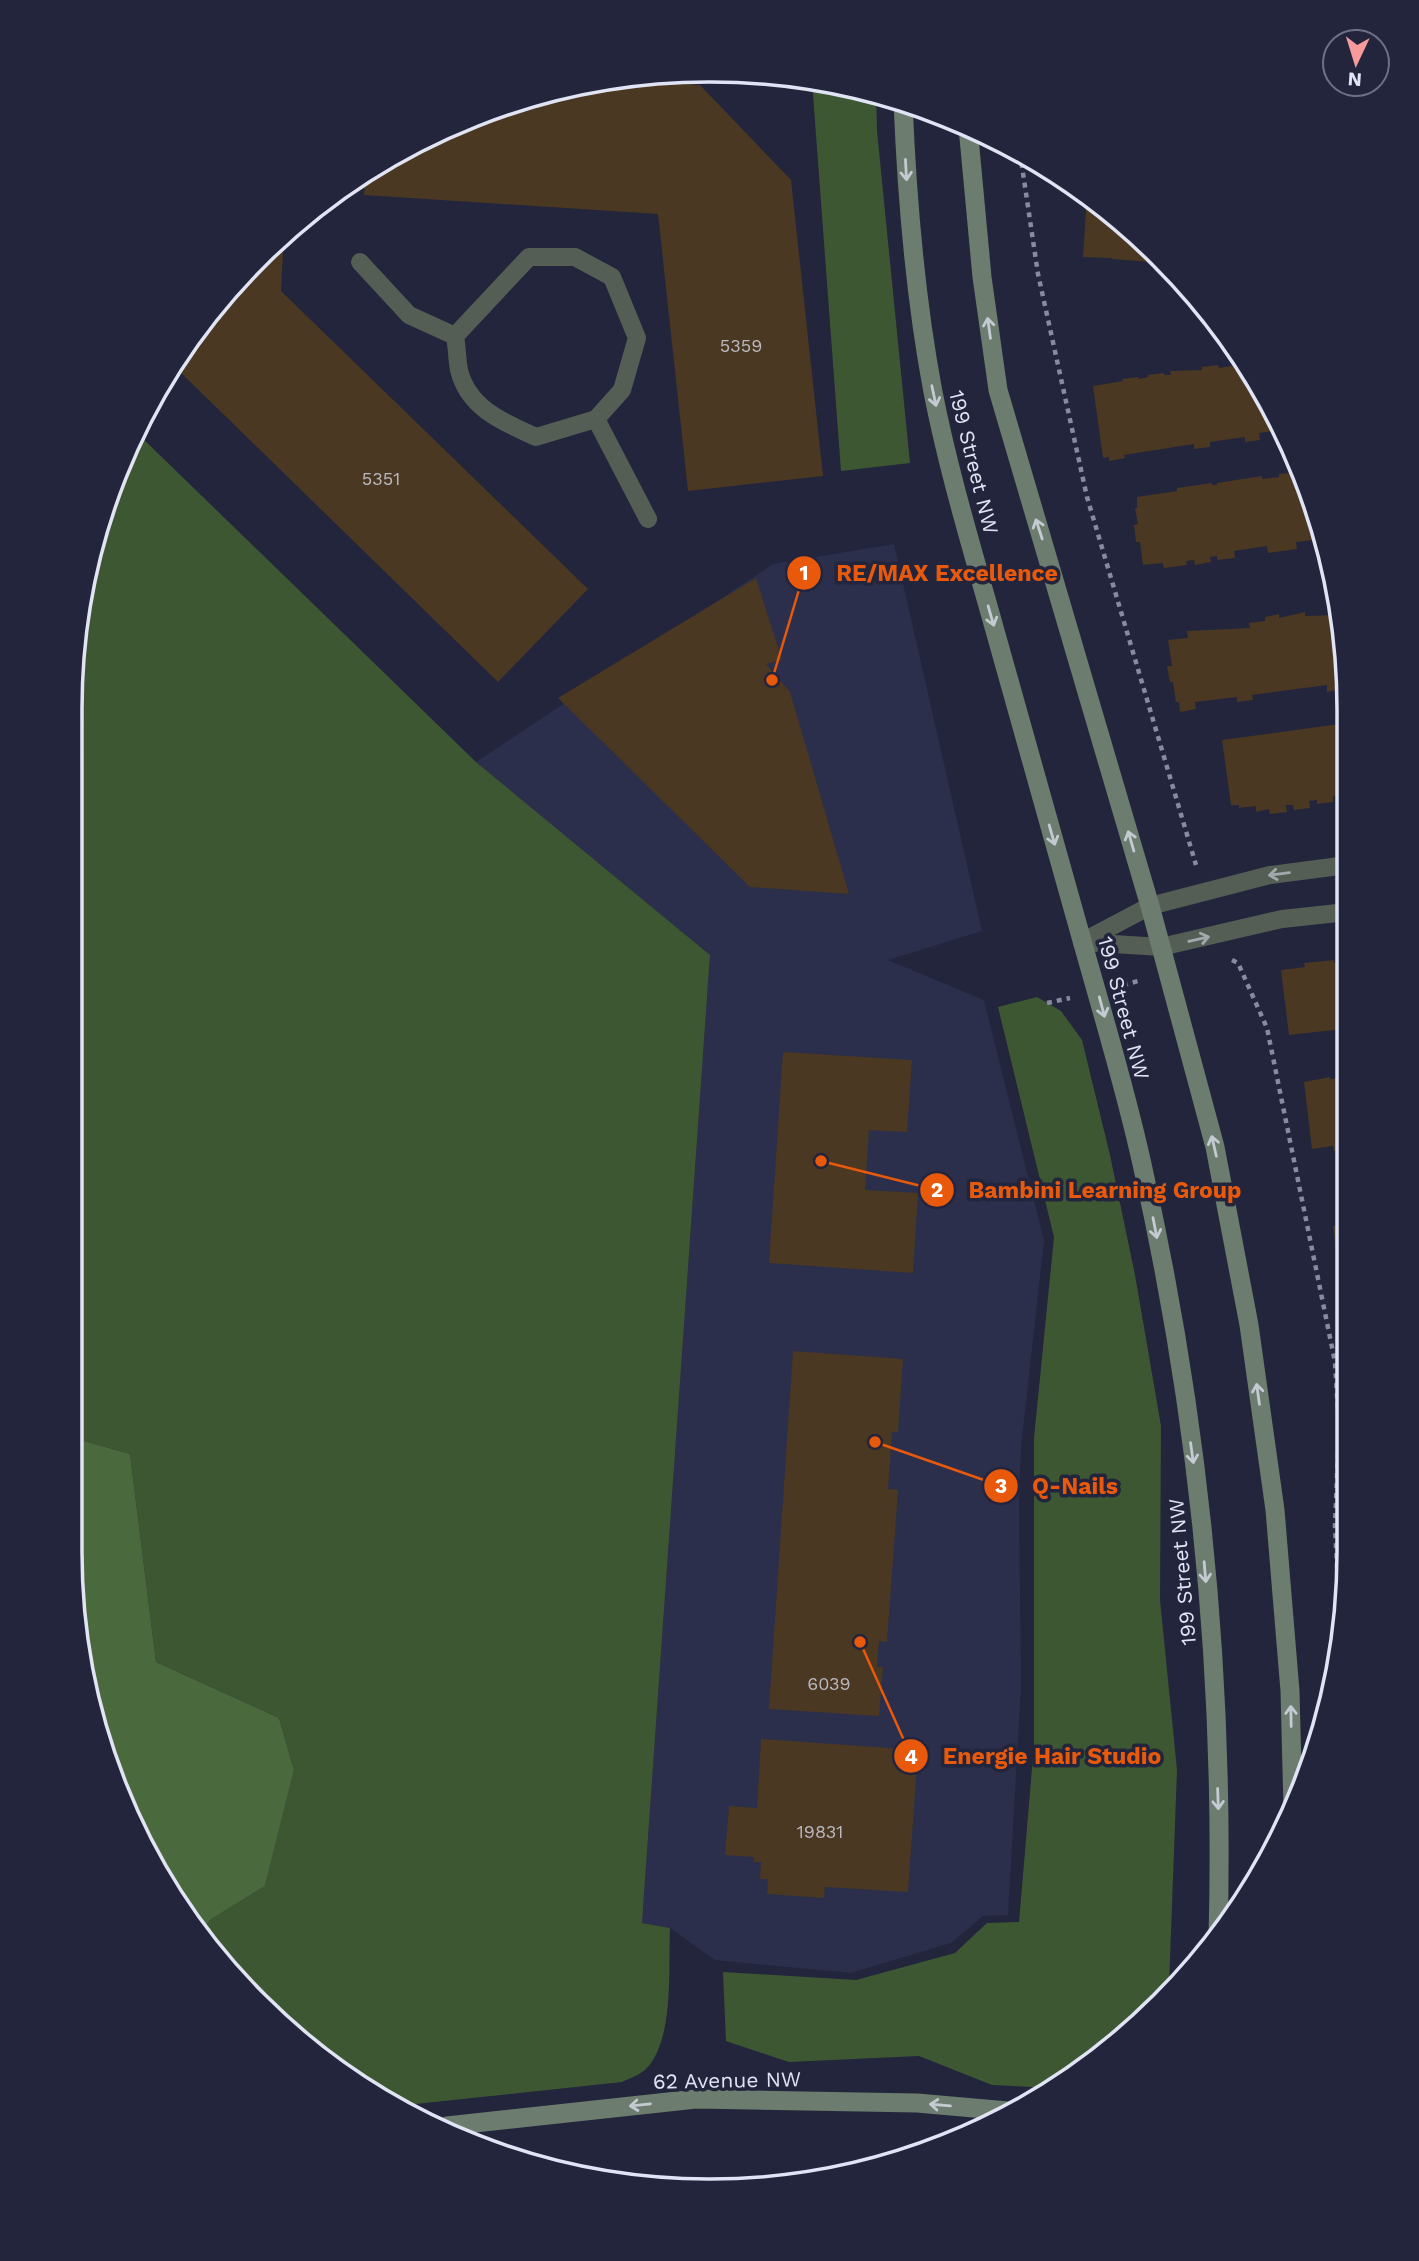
<svg xmlns="http://www.w3.org/2000/svg" width="1419" height="2261" viewBox="0 0 1419 2261" font-family="'Work Sans',sans-serif">
<style>
.built{fill:#2b2f4b}
.green{fill:#3d5733}
.forest{fill:#4a6a3e}
.building{fill:#4a3822}
.lines{fill:none;stroke-linecap:round;stroke-linejoin:round}
.path{stroke:#888b9f;stroke-width:4.5;stroke-dasharray:5 5;stroke-linecap:butt}
.service{stroke:#545e55;stroke-width:18}
.secondary{stroke:#6c7c6e;stroke-width:19}
.oneway{stroke:#c4cad2}
.oneway2{stroke:#a2a8ac}
.labels{text-anchor:middle;dominant-baseline:central;stroke-width:7;stroke-linejoin:round;paint-order:stroke}
.number-label{font-size:18px;fill:#bbb9c0}
.street-label{font-size:21px;fill:#e1e4f4;stroke:#22253c}
.rim{fill:none;stroke:#e1e4f4;stroke-width:3.5}
.leader{fill:none;stroke:#e8590c;stroke-width:2.5}
.callout-dot{fill:#e8590c;stroke:#22253c;stroke-width:2.5}
.mark-label{font-size:21px;text-anchor:middle;font-weight:bold;fill:#fff}
.callout-label{font-size:23px;text-anchor:middle;font-weight:bold;fill:#e8590c;stroke:#22253c;stroke-width:7;stroke-linejoin:round;paint-order:stroke}
</style>
<rect width="100%" height="100%" fill="#22253c"/>
<polygon class="built" points="894,544 982,931 888,960 984,1000 1044,1240 1021,1447 1019,1495 1021,1687 1008,1915 983,1916 951,1943 851,1973 715,1960 670,1928 642,1923 710,955 476,762 773,564"/>
<g class="green">
<polygon points="812,81 876,92 877,131 910,463 841,471"/>
<path d="M 137,433 L 476,762 L 710,955 L 642,1923 L 670,1928 C 668,1967 675,2039 646,2069 C 640,2075 630,2078 622,2082 L 406,2105 L 321,2059 L 199,1935 L 210,1920 L 265,1886 L 294,1770 L 279,1718 L 156,1662 L 130,1454 L 77,1439 L 71,1446 L 75,626 L 119,465 Z"/>
<polygon points="1037,997 1061,1011 1082,1040 1110,1155 1135,1275 1161,1426 1160,1600 1177,1770 1169,1986 1065,2083 1054,2088 992,2085 919,2056 789,2062 726,2041 723,1972 856,1980 955,1953 987,1923 1019,1922 1034,1745 1034,1438 1054,1237 998,1007"/>
</g>
<polygon class="forest" points="77,1439 130,1454 156,1662 279,1718 294,1770 265,1886 210,1920 199,1935 104,1757 70,1551 71,1446"/>
<g class="building">
<polygon points="614,78 700,85 791,180 823,476 688,491 658,214 364,195 366,173 389,156 504,104"/>
<polygon points="1087,195 1098,202 1164,263 1112,259 1112,258 1083,257"/>
<polygon points="284,233 281,291 588,589 498,682 175,367 202,321"/>
<polygon points="1245,364 1264,390 1282,430 1259,433 1260,440 1245,442 1245,437 1210,442 1210,447 1194,449 1194,444 1124,455 1125,458 1109,461 1109,457 1103,458 1093,386 1123,381 1122,379 1138,377 1139,379 1148,377 1148,375 1164,373 1164,375 1171,375 1170,371 1202,370 1202,367 1218,365 1219,368"/>
<polygon points="1300,472 1307,486 1313,540 1296,542 1297,549 1268,553 1267,546 1234,551 1235,558 1217,560 1217,556 1210,557 1211,562 1195,565 1194,560 1186,561 1187,565 1164,568 1163,563 1143,565 1140,542 1136,542 1134,525 1138,524 1135,508 1137,508 1137,497 1177,491 1177,488 1212,483 1212,485 1217,485 1217,483 1262,476 1262,479 1279,477 1279,474"/>
<polygon points="756,578 782,660 766,664 790,692 849,894 750,887 558,698"/>
<polygon points="1305,612 1305,616 1336,615 1345,680 1345,683 1342,684 1342,689 1327,692 1327,685 1252,695 1253,700 1237,702 1237,697 1195,702 1196,709 1180,712 1179,702 1176,702 1173,682 1170,682 1167,666 1172,666 1168,640 1188,638 1187,631 1250,628 1249,623 1265,621 1265,617 1279,614 1279,618"/>
<polygon points="1347,723 1347,794 1333,796 1333,802 1317,804 1317,800 1309,801 1310,808 1294,810 1293,805 1286,805 1287,812 1270,814 1269,809 1256,812 1256,806 1239,808 1239,805 1231,805 1222,740"/>
<polygon points="1334,960 1334,963 1346,962 1346,1035 1343,1035 1343,1029 1289,1035 1281,970 1305,967 1304,963"/>
<polygon points="783,1052 912,1060 907,1132 869,1130 865,1190 918,1193 913,1273 769,1263"/>
<polygon points="1330,1077 1330,1079 1346,1077 1346,1150 1334,1151 1333,1146 1312,1149 1304,1082"/>
<polygon points="1345,1225 1345,1292 1341,1293 1333,1226"/>
<polygon points="793,1351 903,1359 898,1432 892,1432 888,1489 898,1490 887,1642 879,1641 877,1667 883,1667 879,1716 769,1709"/>
<polygon points="761,1739 918,1750 908,1892 825,1887 824,1898 767,1894 768,1879 760,1879 761,1862 754,1862 754,1857 725,1855 729,1806 757,1808"/>
</g>
<g class="lines">
<g class="path">
<polyline points="1020,153 1038,274 1087,497 1196,865"/>
<polyline points="1232,960 1238,963 1267,1028 1335,1362 1339,1428 1335,1526 1341,1645"/>
<polyline points="1123,985 1142,980"/>
<polyline points="1047,1003 1070,998"/>
</g>
<g class="service">
<path d="M 529,257 L 575,257 L 612,277 L 637,338 L 622,390 L 596,419 L 536,437 C 503,422 468,408 459,370 C 457,359 457,347 455,336 Z"/>
<polyline points="360,262 409,315 455,336"/>
<polyline points="596,419 648,519"/>
<polyline points="1082,942 1150,906 1270,875 1347,865"/>
<polyline points="1082,942 1161,947 1282,919 1347,912"/>
</g>
<g class="secondary">
<path d="M 903,102 C 907,199 915,297 933,392 C 948,469 971,545 992,620 C 1022,725 1051,831 1081,937 C 1102,1012 1125,1087 1142,1164 C 1199,1417 1225,1679 1218,1939"/>
<polyline points="968,127 982,277 998,390 1150,906 1215,1147 1249,1325 1275,1510 1290,1691 1293,1809"/>
<polyline points="447,2126 696,2099 917,2103 1008,2111"/>
</g>
</g>
<defs><path id="oneway-shaft" d="M-6 0H5M1.5-3L5.5 0L1.5 3" fill="none" stroke-width="1.6" stroke-linecap="round" stroke-linejoin="round" transform="scale(1.75)"/></defs>
<g class="oneway">
<use href="#oneway-shaft" transform="translate(906 170) rotate(87)"/>
<use href="#oneway-shaft" transform="translate(989 328) rotate(-98)"/>
<use href="#oneway-shaft" transform="translate(934 396) rotate(78)"/>
<use href="#oneway-shaft" transform="translate(1039 529) rotate(-108)"/>
<use href="#oneway-shaft" transform="translate(991 616) rotate(74)"/>
<use href="#oneway-shaft" transform="translate(1052 835) rotate(74)"/>
<use href="#oneway-shaft" transform="translate(1131 841) rotate(-106)"/>
<use href="#oneway-shaft" transform="translate(1102 1007) rotate(75)"/>
<use href="#oneway-shaft" transform="translate(1214 1146) rotate(-103)"/>
<use href="#oneway-shaft" transform="translate(1155 1228) rotate(79)"/>
<use href="#oneway-shaft" transform="translate(1258 1394) rotate(-98)"/>
<use href="#oneway-shaft" transform="translate(1192 1453) rotate(82)"/>
<use href="#oneway-shaft" transform="translate(1205 1572) rotate(85)"/>
<use href="#oneway-shaft" transform="translate(1291 1716) rotate(-91)"/>
<use href="#oneway-shaft" transform="translate(1218 1799) rotate(88)"/>
<use href="#oneway-shaft" transform="translate(640 2105) rotate(174)"/>
<use href="#oneway-shaft" transform="translate(940 2105) rotate(-175)"/>
</g>
<g class="oneway2">
<use href="#oneway-shaft" transform="translate(1279 874) rotate(172)"/>
<use href="#oneway-shaft" transform="translate(1199 939) rotate(-13)"/>
</g>
<g class="labels">
<g class="number-label">
<text x="741" y="345">5359</text>
<text x="381" y="478">5351</text>
<text x="829" y="1683">6039</text>
<text x="820" y="1831">19831</text>
</g>
<g class="street-label">
<text transform="translate(974 462) rotate(76)">199 Street NW</text>
<text transform="translate(1124 1008) rotate(75)">199 Street NW</text>
<text transform="translate(1182 1572) rotate(-95)">199 Street NW</text>
<text transform="translate(727 2080) rotate(-1)">62 Avenue NW</text>
</g>
</g>
<path d="M0 0H1419V2261H0ZM709 82H710A627 627 0 0 1 1337 709V1552A627 627 0 0 1 710 2179H709A627 627 0 0 1 82 1552V709A627 627 0 0 1 709 82Z" fill="#22253c" fill-rule="evenodd"/>
<path class="rim" d="M709 82H710A627 627 0 0 1 1337 709V1552A627 627 0 0 1 710 2179H709A627 627 0 0 1 82 1552V709A627 627 0 0 1 709 82Z"/>
<path class="leader" d="M772 680L804 573M821 1161L937 1190M875 1442L1001 1486M860 1642L911 1756"/>
<g class="callout-dot">
<circle cx="772" cy="680" r="7"/>
<circle cx="821" cy="1161" r="7"/>
<circle cx="875" cy="1442" r="7"/>
<circle cx="860" cy="1642" r="7"/>
<circle cx="804" cy="573" r="18"/>
<circle cx="937" cy="1190" r="18"/>
<circle cx="1001" cy="1486" r="18"/>
<circle cx="911" cy="1756" r="18"/>
</g>
<g class="mark-label">
<text x="804" y="580">1</text>
<text x="937" y="1197">2</text>
<text x="1001" y="1493">3</text>
<text x="911" y="1764">4</text>
</g>
<g class="callout-label">
<text x="947" y="581">RE/MAX Excellence</text>
<text x="1105" y="1198">Bambini Learning Group</text>
<text x="1075" y="1494">Q-Nails</text>
<text x="1052" y="1764">Energie Hair Studio</text>
</g>
<g transform="translate(1356 63) rotate(184)"><circle r="33" fill="#22253c" stroke="#6e7186" stroke-width="2"/>
<path d="M0-5L12 26L0 18L-12 26Z" fill="#f59b9c"/>
<text y="-10" font-size="19" font-weight="bold" text-anchor="middle" fill="#e1e4f4">N</text>
</g>
</svg>
